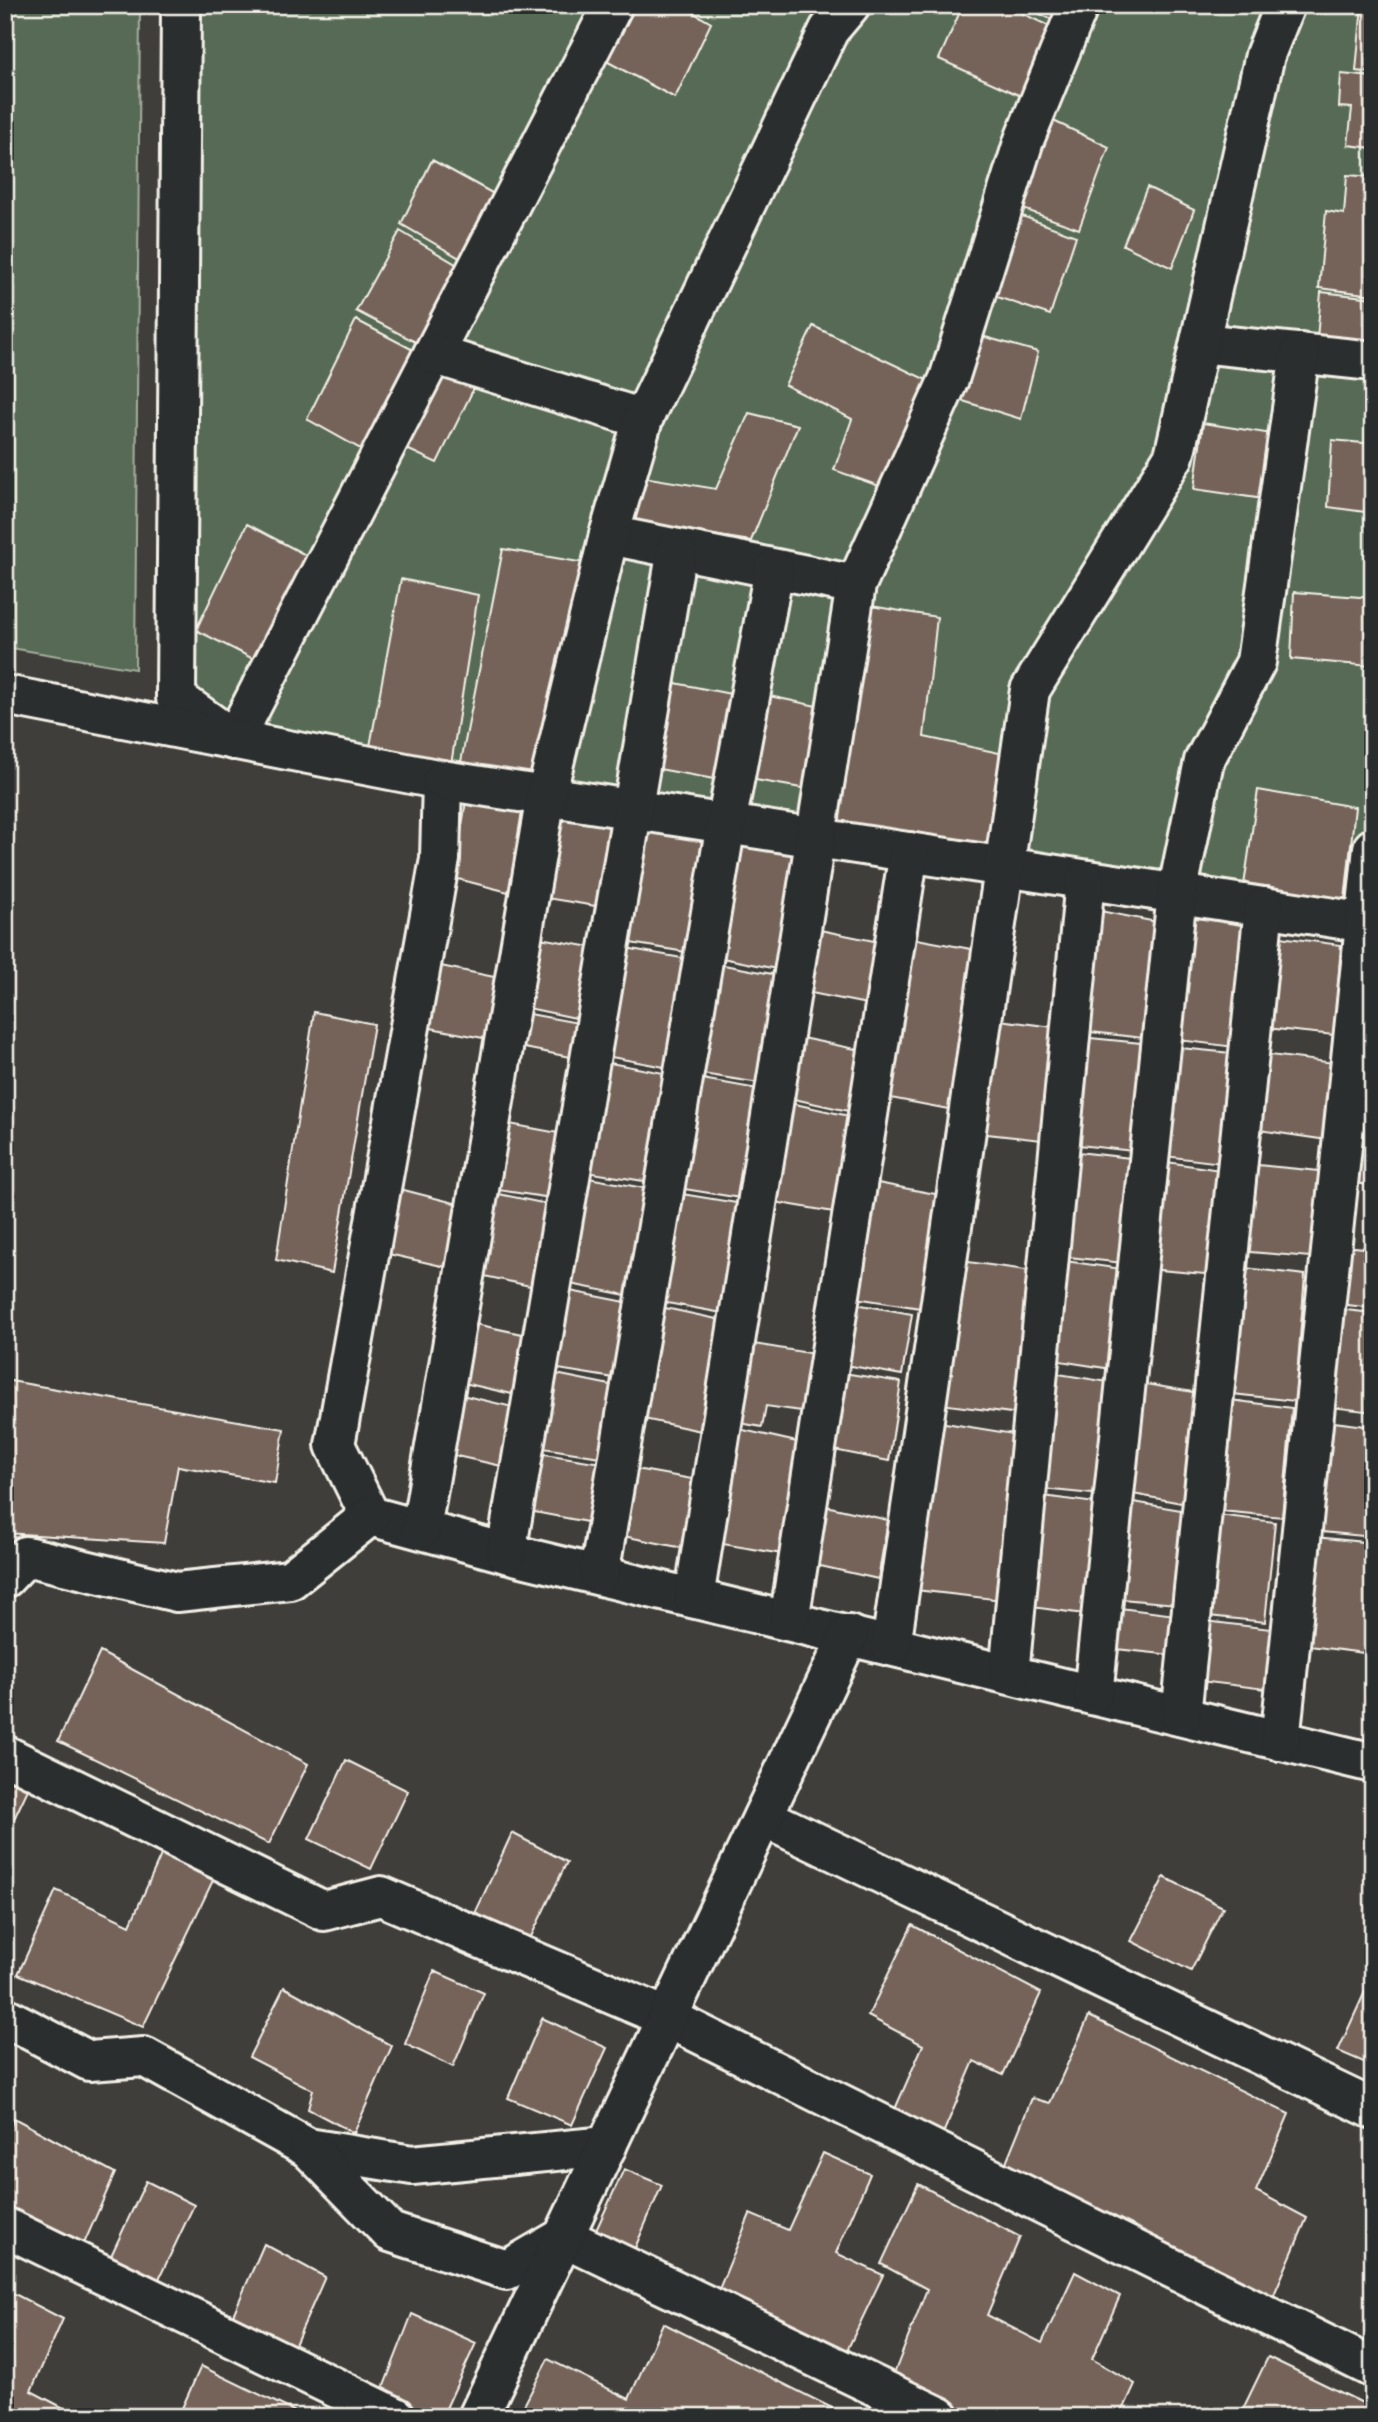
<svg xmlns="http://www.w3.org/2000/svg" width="1378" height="2422" viewBox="0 0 1378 2422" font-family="Pangolin,sans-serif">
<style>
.green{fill:#576b55;stroke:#a6ae9e;stroke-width:2}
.building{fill:#74645a;stroke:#f4f1e8;stroke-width:2}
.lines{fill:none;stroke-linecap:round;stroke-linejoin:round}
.street-casing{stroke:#f4f1e8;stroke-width:44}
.street{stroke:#2a2d2e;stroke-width:38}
</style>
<rect width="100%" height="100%" fill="#403e3b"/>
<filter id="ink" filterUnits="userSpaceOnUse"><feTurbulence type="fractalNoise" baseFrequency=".0143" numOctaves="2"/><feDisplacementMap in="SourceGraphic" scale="14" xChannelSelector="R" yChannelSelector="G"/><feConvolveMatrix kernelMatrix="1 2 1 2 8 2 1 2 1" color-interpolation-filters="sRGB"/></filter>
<g filter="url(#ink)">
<g class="green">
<polygon points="5,5 140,5 135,669 5,647"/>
<polygon points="197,5 1373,5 1373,911 254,727 193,686"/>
</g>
<g class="building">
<polygon points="624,5 680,5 711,23 675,98 597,56"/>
<polygon points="963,5 1004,5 1060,31 1032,101 939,59"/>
<polygon points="1020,5 1071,5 1064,25"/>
<polygon points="1362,5 1373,5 1373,73 1356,71"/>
<polygon points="1341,74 1373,77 1373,148 1348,145 1352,108 1339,107"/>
<polygon points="1047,118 1109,147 1079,229 1012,205"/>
<polygon points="432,160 503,199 470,264 401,224"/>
<polygon points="1347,175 1373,177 1373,295 1319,288 1326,211 1344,214"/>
<polygon points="1147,187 1194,210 1172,268 1123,245"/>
<polygon points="1009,211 1076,236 1050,315 983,292"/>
<polygon points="400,231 464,269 425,347 356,311"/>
<polygon points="1321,292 1373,298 1373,357 1316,351"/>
<polygon points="356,320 419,353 368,453 307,419"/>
<polygon points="813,326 933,383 893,491 834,470 852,419 785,385"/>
<polygon points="971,333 1038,352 1021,419 950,397"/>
<polygon points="435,366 475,386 437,463 396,444"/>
<polygon points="749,413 798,425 751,541 624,521 644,477 716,489"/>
<polygon points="1203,423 1272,434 1264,499 1194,489"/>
<polygon points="1332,440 1373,444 1373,513 1328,507"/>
<polygon points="247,524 317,561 265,665 196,630"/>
<polygon points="503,549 585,563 541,789 459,772"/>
<polygon points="401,579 478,595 450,771 368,757"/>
<polygon points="1294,592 1373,598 1371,666 1291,659"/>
<polygon points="871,606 937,617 924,737 1004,754 992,854 831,828"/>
<polygon points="665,681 741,696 725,781 648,767"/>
<polygon points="760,694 826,708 813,790 744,778"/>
<polygon points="1258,790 1355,807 1344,909 1243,892"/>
<polygon points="467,794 533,806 516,894 454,878"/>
<polygon points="553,811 622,823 608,908 540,897"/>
<polygon points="646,824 710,836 692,953 624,942"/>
<polygon points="732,838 804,854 787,971 712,956"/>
<polygon points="1095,910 1162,923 1152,1039 1082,1031"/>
<polygon points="1186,914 1254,924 1242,1048 1171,1039"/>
<polygon points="815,929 884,943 877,1006 806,992"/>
<polygon points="1273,936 1341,945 1334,1035 1266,1028"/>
<polygon points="534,937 603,949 590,1021 523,1007"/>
<polygon points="906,937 982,951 959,1111 880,1096"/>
<polygon points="626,948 693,960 675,1069 606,1056"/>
<polygon points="713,963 783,976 766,1084 696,1073"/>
<polygon points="431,964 509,980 499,1041 420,1026"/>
<polygon points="314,1012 374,1024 332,1273 276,1260"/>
<polygon points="519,1012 589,1025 585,1060 514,1046"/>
<polygon points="992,1019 1061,1028 1050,1141 978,1133"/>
<polygon points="797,1037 870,1052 862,1114 785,1097"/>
<polygon points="1080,1037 1151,1044 1142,1152 1070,1144"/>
<polygon points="1170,1047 1241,1054 1229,1164 1156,1155"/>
<polygon points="1262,1054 1343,1064 1334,1141 1252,1129"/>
<polygon points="605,1062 674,1075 657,1183 586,1172"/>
<polygon points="1361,1071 1373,1073 1373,1186 1350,1182"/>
<polygon points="697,1078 763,1090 747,1199 678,1188"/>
<polygon points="786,1102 849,1116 834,1212 768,1201"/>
<polygon points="504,1123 569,1135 558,1199 492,1189"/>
<polygon points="1069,1151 1139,1159 1132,1264 1060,1256"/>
<polygon points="1160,1161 1227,1171 1216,1275 1148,1269"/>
<polygon points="1248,1164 1319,1171 1310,1257 1238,1251"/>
<polygon points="583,1177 655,1190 636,1297 565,1283"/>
<polygon points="867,1181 946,1196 927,1309 849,1297"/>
<polygon points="396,1188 466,1206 455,1269 384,1253"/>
<polygon points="489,1192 557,1206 544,1289 475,1274"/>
<polygon points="676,1193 743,1204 728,1314 656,1301"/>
<polygon points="1345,1246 1373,1249 1373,1308 1339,1304"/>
<polygon points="1058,1260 1129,1270 1118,1370 1047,1359"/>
<polygon points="961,1261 1040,1272 1027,1415 940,1404"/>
<polygon points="1236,1267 1305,1275 1295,1401 1224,1393"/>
<polygon points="565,1290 636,1304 620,1379 552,1368"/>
<polygon points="850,1303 912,1314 902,1375 840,1364"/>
<polygon points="656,1306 726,1321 706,1432 639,1418"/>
<polygon points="1336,1309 1373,1313 1373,1412 1322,1406"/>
<polygon points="466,1322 536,1337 525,1397 455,1381"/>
<polygon points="742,1342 821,1355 816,1413 766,1406 762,1427 729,1421"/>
<polygon points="837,1372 901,1382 889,1461 824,1448"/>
<polygon points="1046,1372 1115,1383 1102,1495 1033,1488"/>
<polygon points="551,1373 620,1387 607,1458 537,1447"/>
<polygon points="5,1380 284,1429 275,1483 178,1466 164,1543 5,1533"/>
<polygon points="1134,1382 1199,1393 1187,1504 1122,1492"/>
<polygon points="453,1393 525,1410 515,1469 443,1453"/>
<polygon points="1223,1399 1292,1408 1282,1517 1212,1510"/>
<polygon points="1326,1421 1373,1427 1373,1537 1312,1531"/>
<polygon points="939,1422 1020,1435 1002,1600 916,1590"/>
<polygon points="730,1427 797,1442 782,1554 711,1542"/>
<polygon points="538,1453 614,1465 603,1525 529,1511"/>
<polygon points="630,1468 698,1480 688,1549 618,1535"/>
<polygon points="1036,1495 1103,1504 1092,1615 1024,1606"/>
<polygon points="1122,1500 1187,1511 1176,1604 1111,1598"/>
<polygon points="817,1504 888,1520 878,1579 807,1563"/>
<polygon points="1210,1514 1275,1522 1265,1622 1199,1615"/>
<polygon points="1315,1537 1373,1543 1372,1654 1301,1645"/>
<polygon points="1112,1607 1176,1615 1172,1655 1107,1648"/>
<polygon points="1197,1620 1271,1629 1265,1689 1191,1680"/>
<polygon points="100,1652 308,1764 269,1844 58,1741"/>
<polygon points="346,1760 408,1791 371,1869 309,1839"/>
<polygon points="5,1773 30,1785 5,1838"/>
<polygon points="512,1833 567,1862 527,1945 473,1918"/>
<polygon points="164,1848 216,1874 143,2027 18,1974 56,1890 130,1925"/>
<polygon points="1164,1877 1223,1907 1191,1971 1131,1941"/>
<polygon points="912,1925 1041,1993 1003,2075 974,2061 942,2136 895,2109 923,2045 868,2016"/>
<polygon points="434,1971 484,1993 453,2067 405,2044"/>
<polygon points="1373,1974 1373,2066 1338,2051"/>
<polygon points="284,1987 392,2046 354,2133 308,2109 313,2090 249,2057"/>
<polygon points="1089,2016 1289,2114 1256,2191 1307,2218 1273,2297 1004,2167 1032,2098 1050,2103"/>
<polygon points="542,2018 607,2048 572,2125 508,2098"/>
<polygon points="14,2118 115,2173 83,2246 5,2208 5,2140"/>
<polygon points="823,2153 870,2174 836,2253 883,2275 842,2361 715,2299 750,2214 788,2230"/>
<polygon points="624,2169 662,2185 632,2255 593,2237"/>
<polygon points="146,2181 194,2205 157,2283 109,2260"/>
<polygon points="918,2184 1020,2237 987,2315 1042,2343 1075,2272 1120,2296 1092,2359 1135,2384 1120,2417 974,2417 892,2379 927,2289 881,2264"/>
<polygon points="264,2244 325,2277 294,2347 233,2315"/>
<polygon points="5,2289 63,2319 31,2391 81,2417 5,2417"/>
<polygon points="412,2314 476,2343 442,2417 436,2417 382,2391"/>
<polygon points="663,2323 832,2408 828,2417 518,2417 548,2359 629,2399"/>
<polygon points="1268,2357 1373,2408 1373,2417 1239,2417"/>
<polygon points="201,2366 300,2414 299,2417 178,2417"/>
</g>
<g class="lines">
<defs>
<g id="street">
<polyline points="181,5 176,698 234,740 613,5"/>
<polyline points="1200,343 1373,361"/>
<polyline points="433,354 643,419"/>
<polyline points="609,535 856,585"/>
<polyline points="5,695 442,780 440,859 335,1445 370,1516 506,1553 1373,1763"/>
<polyline points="442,780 1373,924"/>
<polyline points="421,1529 546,796 609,535 643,419 829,30 850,5"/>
<polyline points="506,1553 677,549"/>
<polyline points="599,1575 726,824 774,569"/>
<polyline points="5,1578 26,1556 177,1592 290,1580 370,1516"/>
<polyline points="694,1598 856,585 949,379 1024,140 1079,5"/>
<polyline points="789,1621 909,852"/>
<polyline points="891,1646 1030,690 1174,456 1265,55 1285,5"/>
<polyline points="1009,1674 1085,880"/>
<polyline points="1093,1695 1177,894 1204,761 1256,662 1300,353"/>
<polyline points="1181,1716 1264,907"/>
<polyline points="1280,1741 1373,848"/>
<polyline points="5,1755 324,1911 381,1896 668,2018 1373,2368"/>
<polyline points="763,1817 1373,2109"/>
<polyline points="5,2017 89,2061 144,2057 308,2148 412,2165 607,2146"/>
<polyline points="308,2148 390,2232 507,2270 564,2237 940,2417"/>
<polyline points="5,2227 396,2417"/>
<polyline points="478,2417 849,1635"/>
</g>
</defs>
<use href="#street" class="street-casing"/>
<use href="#street" class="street"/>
</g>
</g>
<rect width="1378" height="2422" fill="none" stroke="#2a2d2e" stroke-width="28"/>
<rect x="14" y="14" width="1350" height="2394" fill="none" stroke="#f4f1e8" stroke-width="2.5" filter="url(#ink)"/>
</svg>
